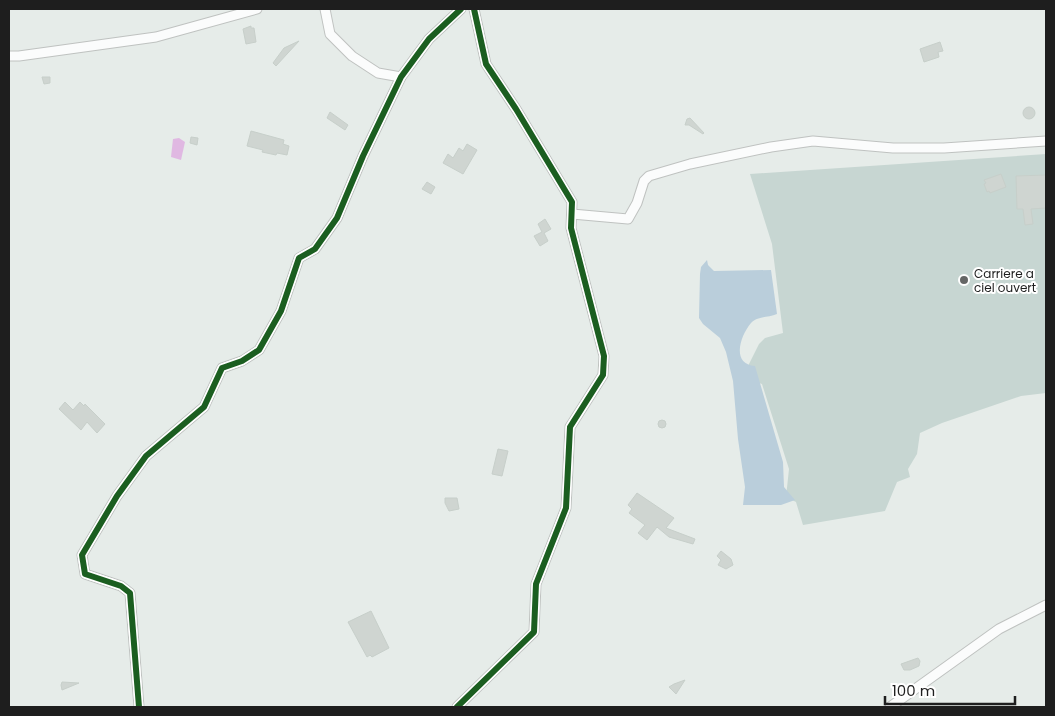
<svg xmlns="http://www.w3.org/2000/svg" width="1055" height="716" viewBox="0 0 1055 716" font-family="Poppins,sans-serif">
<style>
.construction{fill:#c7d6d2}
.forest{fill:#bacedb}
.water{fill:#e0b8e2}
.building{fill:#cfd5d1;stroke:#c7cfca}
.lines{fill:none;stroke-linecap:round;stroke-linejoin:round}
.minor-casing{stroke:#bfc2c0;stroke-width:11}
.minor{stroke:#fbfcfc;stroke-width:9}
.cycleway-casing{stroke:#fff;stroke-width:9}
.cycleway{stroke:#1b5e20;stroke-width:6}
.poi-dot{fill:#646665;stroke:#fff;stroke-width:2}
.labels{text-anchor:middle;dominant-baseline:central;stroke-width:4;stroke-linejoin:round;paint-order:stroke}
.poi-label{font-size:12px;fill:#1e1e1e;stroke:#fff;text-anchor:start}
</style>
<rect width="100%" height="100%" fill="#e6ece9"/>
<polygon class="construction" points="1046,154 1046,393 1021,396 942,423 920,433 917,454 908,469 910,477 897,482 885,511 803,525 796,502 786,497 789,469 762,384 750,380 747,373 749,364 759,344 765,338 783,333 772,244 750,174"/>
<path class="forest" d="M 707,260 L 708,265 L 714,271 L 771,270 L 777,314 C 768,318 757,316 751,323 C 740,336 731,364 755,366 L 783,462 L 784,487 L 795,500 L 781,505 L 743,505 L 745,487 L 738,439 L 733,381 L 726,352 L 720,338 L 703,324 L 699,318 L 700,274 L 701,267 Z"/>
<polygon class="water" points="179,138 185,142 181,160 171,157 173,139"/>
<g class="building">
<polygon points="251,26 251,28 254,28 256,42 246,44 243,29"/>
<polygon points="299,41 276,66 273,63 284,48"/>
<polygon points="940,42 943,51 938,52 939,57 924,62 920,49"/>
<polygon points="42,77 50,77 50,83 44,84"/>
<circle cx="1029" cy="113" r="6"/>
<polygon points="330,112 348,125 345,130 327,118"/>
<polygon points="690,118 704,133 703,134 689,125 685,125 687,119"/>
<polygon points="251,131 284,140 283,144 289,146 287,155 277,153 276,155 262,152 263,150 247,146"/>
<polygon points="191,137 198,138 197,145 190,143"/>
<polygon points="467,144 477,150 463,174 443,163 448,154 453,158 459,148 463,151"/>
<polygon points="1001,174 1006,187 990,193 989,191 987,192 984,184 986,183 984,180"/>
<polygon points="1046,175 1046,208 1031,209 1033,224 1025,225 1023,209 1017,209 1016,176"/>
<polygon points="427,182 435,187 431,194 422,189"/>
<polygon points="545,219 551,229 544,233 548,241 540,246 534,236 542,232 538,224"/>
<polygon points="65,402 73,410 80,402 84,406 85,404 105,424 97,433 87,422 81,430 59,409"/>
<circle cx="662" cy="424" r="4"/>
<polygon points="498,449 508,451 502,476 492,474"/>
<polygon points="637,493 674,518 666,528 695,539 693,544 669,537 657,527 647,540 638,533 645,525 629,513 632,509 628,505"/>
<polygon points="445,498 457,498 459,509 449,511 445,503"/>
<polygon points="721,551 731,559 733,565 726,569 718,565 721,560 717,556"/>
<polygon points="371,611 389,648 372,657 370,655 367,657 348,622"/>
<polygon points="918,658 920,661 919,666 910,670 904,670 901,664"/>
<polygon points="685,680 676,694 669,687 674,684"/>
<polygon points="62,682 79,683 62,690 61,685"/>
</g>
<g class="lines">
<defs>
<g id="minor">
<polyline points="325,9 330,34 352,56 378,73 401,77"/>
<polyline points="9,56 19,56 156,37 257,9"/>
<polyline points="572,214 628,219 637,203 644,181 649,176 690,164 771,147 813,141 893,148 944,148 1046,141"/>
<polyline points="139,707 130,593 121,586 85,574 82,555 117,496 146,456 204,407 222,368 242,361 259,350 281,311 299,258 315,249 337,218 363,156 401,77 429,39 461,9"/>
<polyline points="457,707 534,632 536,584 566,508 570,427 603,375 604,356 571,228 572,202 516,109 486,64 474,9"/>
<polyline points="890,707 999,629 1046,605"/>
</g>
</defs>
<use href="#minor" class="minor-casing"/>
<use href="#minor" class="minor"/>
<defs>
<g id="cycleway">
<polyline points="139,707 130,593 121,586 85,574 82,555 117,496 146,456 204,407 222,368 242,361 259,350 281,311 299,258 315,249 337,218 363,156 401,77 429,39 461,9"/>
<polyline points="457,707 534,632 536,584 566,508 570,427 603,375 604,356 571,228 572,202 516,109 486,64 474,9"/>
</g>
</defs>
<use href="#cycleway" class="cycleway-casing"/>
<use href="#cycleway" class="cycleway"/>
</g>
<circle class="poi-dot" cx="964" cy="280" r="5"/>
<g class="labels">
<g class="poi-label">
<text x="974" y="273">Carriere a<tspan x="974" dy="14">ciel ouvert</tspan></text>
</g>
</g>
<rect width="1055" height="716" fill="none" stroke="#1e1e1e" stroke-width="20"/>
<path d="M885 696v8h130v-8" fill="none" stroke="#1e1e1e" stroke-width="2.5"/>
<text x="892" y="696" font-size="15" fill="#1e1e1e" stroke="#ffffff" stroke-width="4" paint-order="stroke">100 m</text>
</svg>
